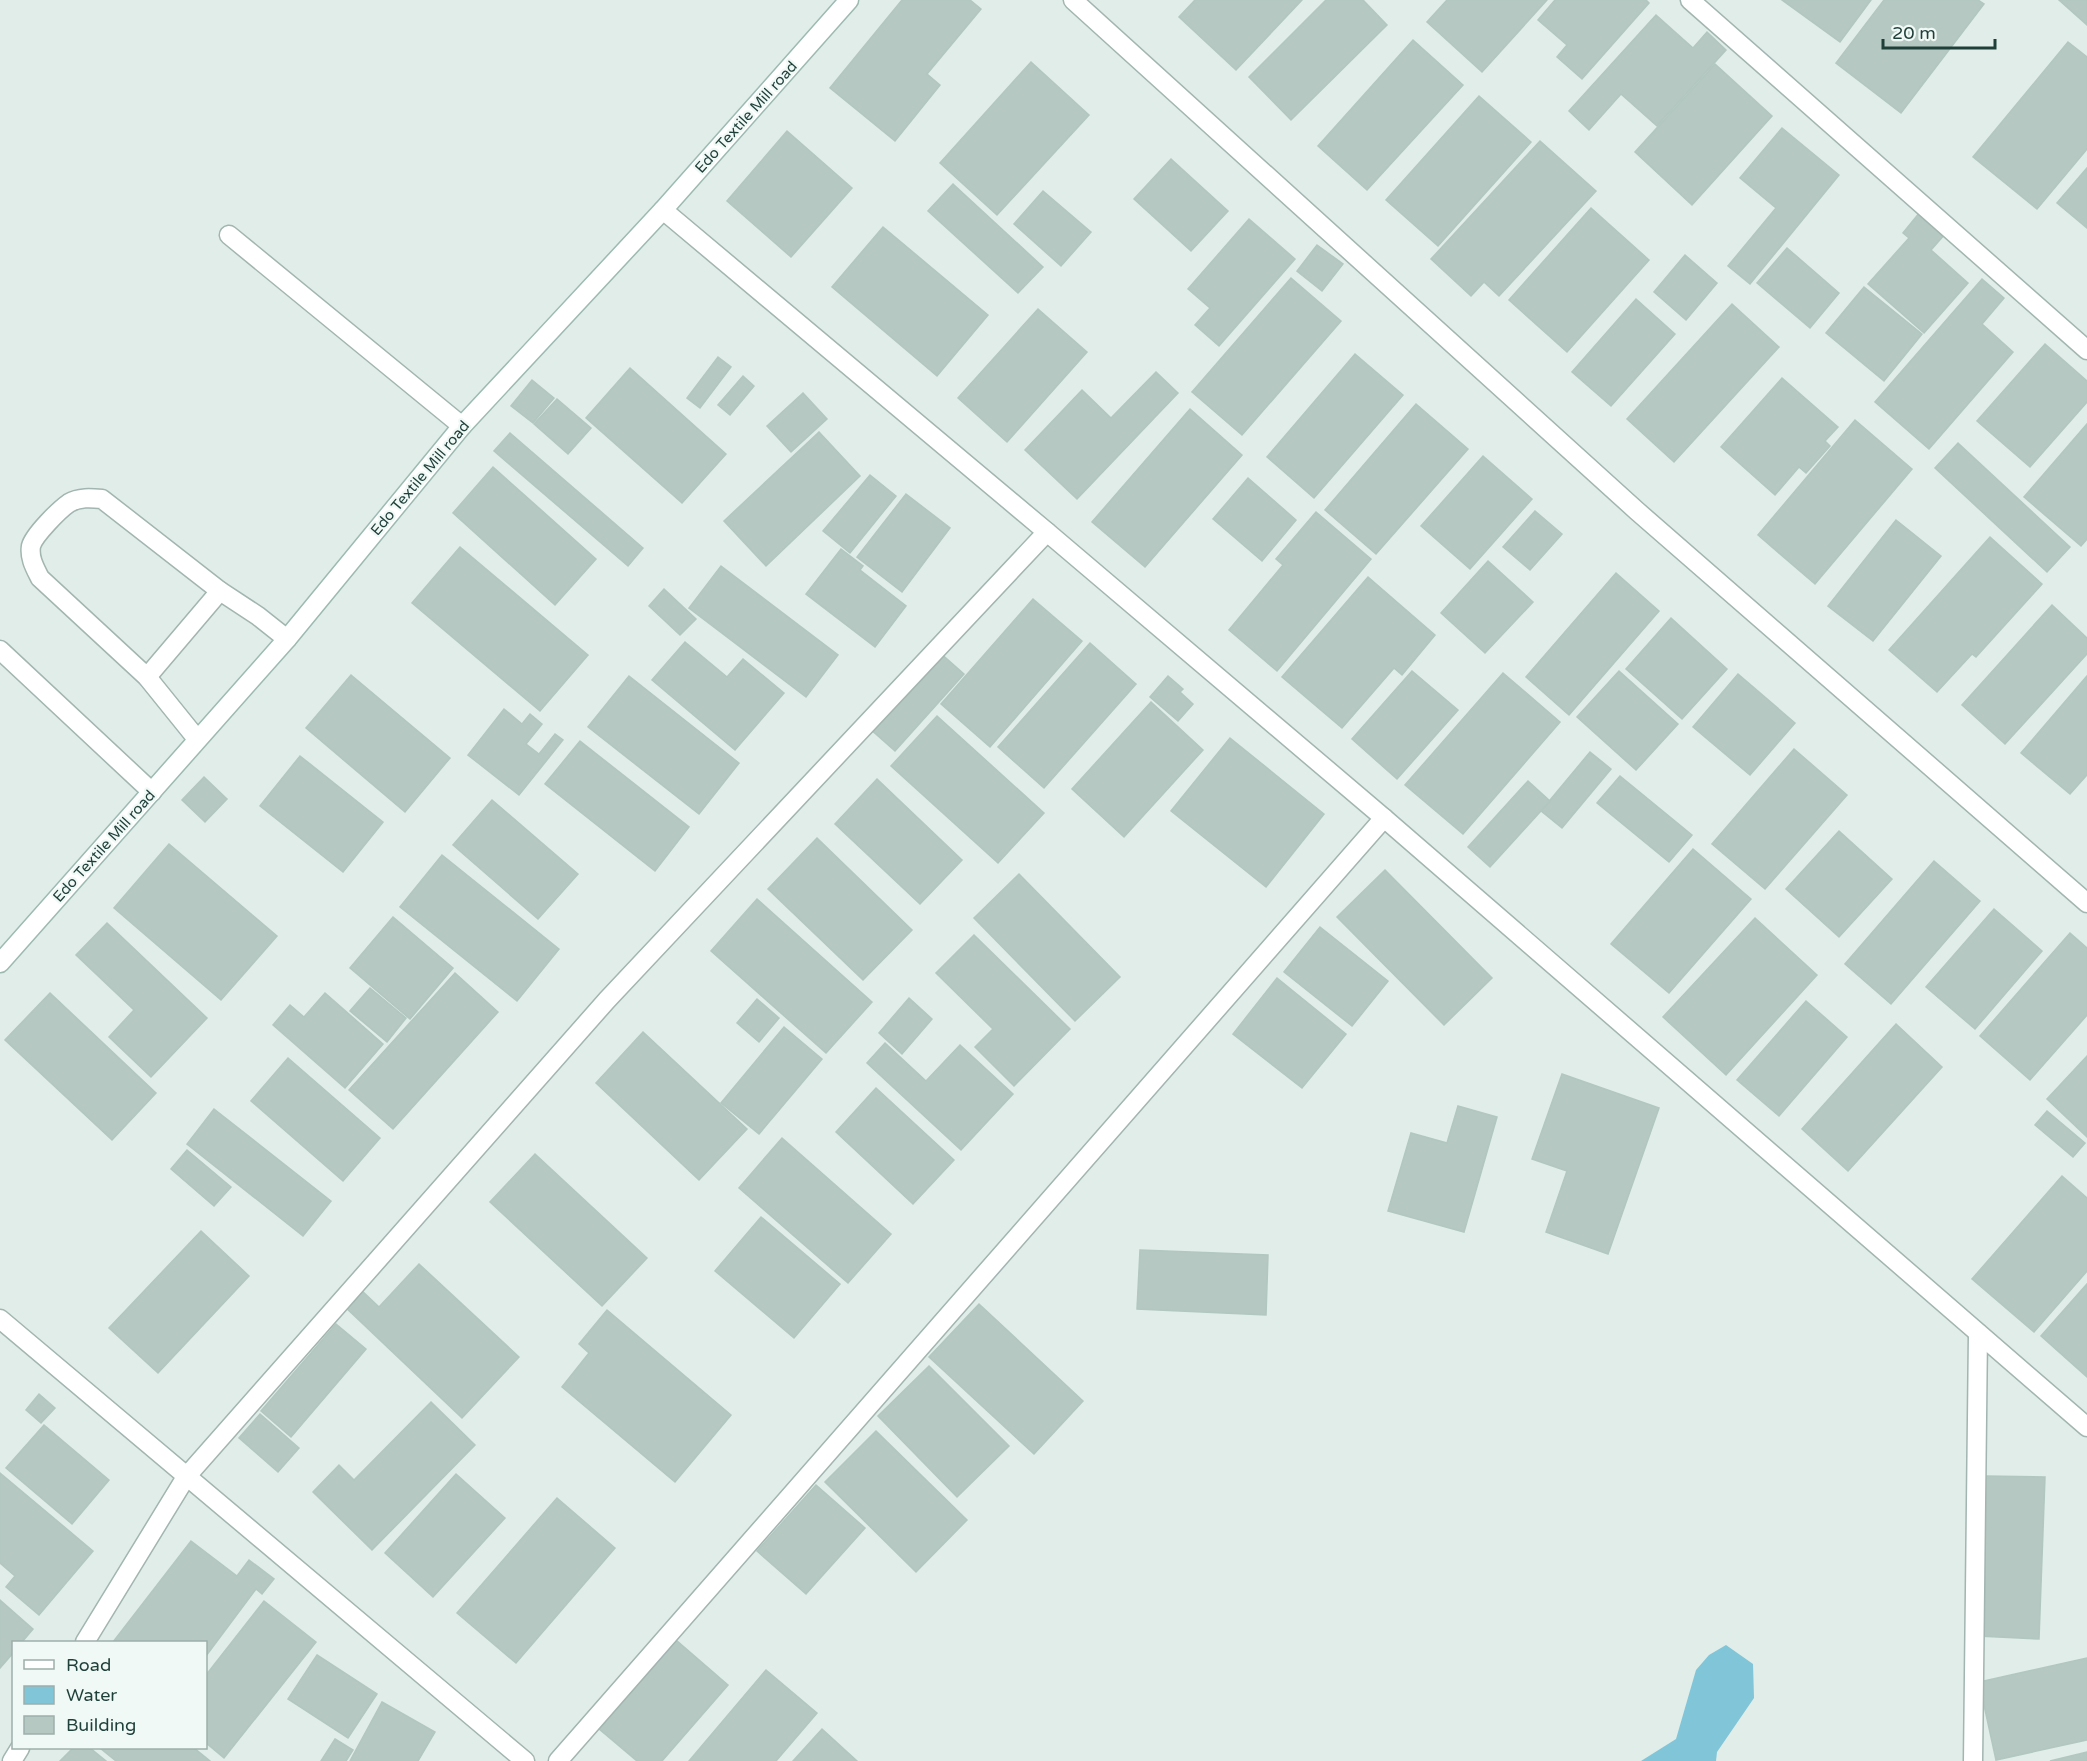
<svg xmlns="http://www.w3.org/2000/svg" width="2087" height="1761" viewBox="0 0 2087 1761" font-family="'Varela Round',sans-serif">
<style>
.water{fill:#81c5d9}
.building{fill:#b5c8c1;stroke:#b2c7c0;stroke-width:1.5}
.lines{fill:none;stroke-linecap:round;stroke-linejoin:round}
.lane-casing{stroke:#a2b5b0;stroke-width:21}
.street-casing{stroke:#a2b5b0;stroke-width:21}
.secondary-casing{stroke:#9dbab2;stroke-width:21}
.lane{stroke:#fff;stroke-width:18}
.street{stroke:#fff;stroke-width:18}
.secondary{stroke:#fff;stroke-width:18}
.labels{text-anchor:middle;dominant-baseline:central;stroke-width:4.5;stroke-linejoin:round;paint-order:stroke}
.street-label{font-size:15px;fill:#1f3f39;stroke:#f1f9f6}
</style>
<rect width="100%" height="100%" fill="#e0ede8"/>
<polygon class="water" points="1726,1645 1753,1664 1754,1698 1717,1752 1716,1761 1641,1761 1676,1739 1696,1670 1709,1655"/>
<g class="building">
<polygon points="902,0 970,0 981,9 927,74 940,85 895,141 830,88"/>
<polygon points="1195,0 1302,0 1236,70 1179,17"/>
<polygon points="1326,0 1363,0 1387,25 1291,120 1249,77"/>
<polygon points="1447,0 1547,0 1482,72 1427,22"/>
<polygon points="1555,0 1646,0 1649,3 1582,79 1557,57 1567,45 1538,20"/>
<polygon points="1782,0 1871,0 1840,42"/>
<polygon points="1884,0 1978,0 1984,4 1901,113 1836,63"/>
<polygon points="2059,0 2087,0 2087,25"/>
<polygon points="1656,15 1693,48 1707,32 1726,50 1657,126 1621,94 1589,130 1569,111"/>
<polygon points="1413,40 1463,85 1367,190 1318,146"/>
<polygon points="2068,42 2087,57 2087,149 2037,209 1973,157"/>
<polygon points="1031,62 1089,115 997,215 940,163"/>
<polygon points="1715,64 1772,116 1692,205 1635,152"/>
<polygon points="1479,96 1531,142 1438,246 1386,200"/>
<polygon points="1782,128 1839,175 1750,284 1728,266 1776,208 1740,178"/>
<polygon points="787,131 852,188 791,257 727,201"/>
<polygon points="1540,141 1596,191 1499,296 1484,282 1471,296 1431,259"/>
<polygon points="1171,159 1228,211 1191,251 1134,199"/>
<polygon points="2087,168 2087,228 2057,203"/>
<polygon points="953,184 1043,267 1018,293 928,211"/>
<polygon points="1043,191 1091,232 1061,266 1014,224"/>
<polygon points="1591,208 1649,260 1567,352 1509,300"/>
<polygon points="1920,212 1945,234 1931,250 1968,283 1924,333 1868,284 1909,238 1903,233"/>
<polygon points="1249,219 1295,259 1219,346 1195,325 1210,308 1188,289"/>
<polygon points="883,227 988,315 937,376 832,287"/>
<polygon points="1317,245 1343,264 1322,291 1297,271"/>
<polygon points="1787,248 1839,293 1810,328 1757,283"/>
<polygon points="1685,255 1717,283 1686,320 1654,292"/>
<polygon points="1291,278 1341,321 1242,435 1192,392"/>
<polygon points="1982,279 2004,298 1982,324 2013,352 1929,449 1875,402"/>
<polygon points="1864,287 1922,334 1884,381 1826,333"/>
<polygon points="1636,299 1675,334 1611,406 1572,372"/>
<polygon points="1732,304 1779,347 1674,462 1627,419"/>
<polygon points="1038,309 1087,352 1007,442 958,398"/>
<polygon points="2045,344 2087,381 2087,402 2030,467 1977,421"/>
<polygon points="1355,354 1403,395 1314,498 1267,457"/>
<polygon points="718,357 731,367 700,408 687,398"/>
<polygon points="630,368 726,454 682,503 586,418"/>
<polygon points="1156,372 1178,393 1077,499 1025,450 1082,390 1111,418"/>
<polygon points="743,376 754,386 730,415 718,405"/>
<polygon points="1782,378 1838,427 1825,441 1830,446 1806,473 1799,467 1775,495 1721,447"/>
<polygon points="532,380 554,398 533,423 511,406"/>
<polygon points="803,393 827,419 791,452 767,426"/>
<polygon points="557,399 591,428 568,454 534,424"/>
<polygon points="1416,404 1468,449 1376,554 1325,510"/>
<polygon points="1190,409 1242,455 1145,567 1092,522"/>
<polygon points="1855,420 1912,469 1815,584 1758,535"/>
<polygon points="2087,424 2087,539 2081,546 2024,497"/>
<polygon points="819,432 860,476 766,566 724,521"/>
<polygon points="510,433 643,548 628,566 494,451"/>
<polygon points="1958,443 2070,547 2047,572 1935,468"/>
<polygon points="1483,456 1532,499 1470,569 1421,526"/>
<polygon points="493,467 596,559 555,605 453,513"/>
<polygon points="870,475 896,496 850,553 823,531"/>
<polygon points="1248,478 1296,520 1262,561 1213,519"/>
<polygon points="906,494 950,528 902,592 857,557"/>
<polygon points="1535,511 1562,534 1530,570 1503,547"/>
<polygon points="1316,512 1371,559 1277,671 1229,630 1283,565 1276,559"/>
<polygon points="1896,520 1941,556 1873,641 1828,606"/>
<polygon points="1990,537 2042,584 1976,657 1972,654 1937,692 1889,650"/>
<polygon points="460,547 588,655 540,711 412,603"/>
<polygon points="841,549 863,566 860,570 906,606 875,647 806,594"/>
<polygon points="1488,561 1533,602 1485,653 1441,613"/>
<polygon points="721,566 838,655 806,697 689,608"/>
<polygon points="1616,573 1659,611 1569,715 1526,677"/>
<polygon points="1368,577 1435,635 1402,675 1394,668 1342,728 1282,677"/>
<polygon points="664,589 696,619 680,635 649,606"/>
<polygon points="1033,599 1082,641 990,747 941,704"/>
<polygon points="2052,605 2087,638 2087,654 2005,744 1962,705"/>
<polygon points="1671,618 1727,669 1682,719 1626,669"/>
<polygon points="685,642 727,677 743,659 784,693 735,750 652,680"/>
<polygon points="1090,643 1136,684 1044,788 998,747"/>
<polygon points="938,651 964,674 895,751 869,728"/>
<polygon points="1412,671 1458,710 1397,779 1352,739"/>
<polygon points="1619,671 1678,724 1636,770 1577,717"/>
<polygon points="1503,673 1560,722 1463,834 1405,785"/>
<polygon points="1738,674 1795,723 1750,775 1693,727"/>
<polygon points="351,675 450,758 405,812 306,728"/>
<polygon points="629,676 739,763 699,814 588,727"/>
<polygon points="1168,676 1183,689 1180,692 1193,704 1178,721 1150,697"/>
<polygon points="2087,676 2087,775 2070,794 2021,753"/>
<polygon points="1151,702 1203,750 1124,837 1072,789"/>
<polygon points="504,709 522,724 530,714 542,724 526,744 539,754 555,734 563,740 519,795 468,755"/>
<polygon points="937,716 1044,813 998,863 891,766"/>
<polygon points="1230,738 1324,814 1266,887 1171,811"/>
<polygon points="580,741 689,827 655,871 545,784"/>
<polygon points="1794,749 1847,795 1765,889 1712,844"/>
<polygon points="1590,752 1611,769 1562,828 1541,811"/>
<polygon points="300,756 383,822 343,872 260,806"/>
<polygon points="1620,776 1692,835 1669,862 1597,803"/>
<polygon points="204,777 227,799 205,822 182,800"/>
<polygon points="877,779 962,860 920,904 835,824"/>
<polygon points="1528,781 1550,801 1490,867 1468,847"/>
<polygon points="492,800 578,874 538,919 453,845"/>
<polygon points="1839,831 1892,879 1839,937 1786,889"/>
<polygon points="817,838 912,930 863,980 768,889"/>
<polygon points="169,844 277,936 221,1000 114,908"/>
<polygon points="1693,849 1751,899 1669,993 1611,944"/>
<polygon points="442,855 559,949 517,1001 400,907"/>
<polygon points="1934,861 1980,901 1891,1004 1845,964"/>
<polygon points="1385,870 1492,978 1444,1025 1337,917"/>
<polygon points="1019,874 1120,977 1075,1021 974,918"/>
<polygon points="757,899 872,1002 826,1053 711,951"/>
<polygon points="1994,909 2042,951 1975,1029 1926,987"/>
<polygon points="393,917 453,968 410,1019 350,968"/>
<polygon points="1755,918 1817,975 1726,1075 1663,1017"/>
<polygon points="107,923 207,1018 151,1077 109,1037 134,1010 76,955"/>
<polygon points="1320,927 1388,981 1352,1026 1284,972"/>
<polygon points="2070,933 2087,948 2087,1015 2030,1080 1980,1036"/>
<polygon points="974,935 1070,1029 1014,1086 975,1047 993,1029 936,973"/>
<polygon points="455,973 498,1012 393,1129 349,1090"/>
<polygon points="1277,978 1346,1034 1302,1088 1233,1034"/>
<polygon points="370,988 406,1018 387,1042 350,1011"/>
<polygon points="50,993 156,1093 112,1140 5,1040"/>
<polygon points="325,993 383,1044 345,1088 273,1025 290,1005 304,1017"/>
<polygon points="909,998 932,1019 902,1054 879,1033"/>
<polygon points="757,999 779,1018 759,1042 737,1023"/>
<polygon points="1806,1001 1847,1037 1779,1116 1737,1080"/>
<polygon points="1896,1024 1942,1067 1848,1171 1802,1129"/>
<polygon points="784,1027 822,1059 759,1134 721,1103"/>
<polygon points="643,1032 747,1129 699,1180 596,1083"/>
<polygon points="885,1043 926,1081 960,1045 1013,1094 961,1150 867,1063"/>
<polygon points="2087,1056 2087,1137 2047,1099"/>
<polygon points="288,1058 380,1138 343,1181 251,1101"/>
<polygon points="1562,1074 1659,1108 1608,1254 1546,1232 1567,1171 1532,1159"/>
<polygon points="876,1088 954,1160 913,1204 836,1132"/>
<polygon points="1458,1106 1497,1117 1464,1232 1388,1211 1411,1133 1447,1143"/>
<polygon points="214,1109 331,1201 303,1236 187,1144"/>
<polygon points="2047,1111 2085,1143 2073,1157 2035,1125"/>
<polygon points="782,1138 891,1234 848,1283 739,1188"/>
<polygon points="187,1150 231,1187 214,1206 171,1169"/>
<polygon points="535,1154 647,1258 602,1306 490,1202"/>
<polygon points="2062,1176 2087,1198 2087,1271 2034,1332 1972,1279"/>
<polygon points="761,1217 840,1284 794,1338 715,1271"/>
<polygon points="201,1231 249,1276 158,1373 109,1328"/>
<polygon points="1140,1250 1268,1255 1266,1315 1137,1309"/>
<polygon points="419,1264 519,1357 462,1418 343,1305 359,1288 379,1307"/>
<polygon points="2087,1284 2087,1377 2041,1336"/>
<polygon points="979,1304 1083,1401 1034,1454 929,1357"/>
<polygon points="607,1310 731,1415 675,1482 562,1387 589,1353 579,1344"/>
<polygon points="336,1324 366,1349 291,1437 261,1411"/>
<polygon points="929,1366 1009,1446 957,1497 878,1416"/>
<polygon points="39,1394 55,1408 41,1423 26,1410"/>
<polygon points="431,1402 475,1445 372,1550 313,1492 339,1465 354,1480"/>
<polygon points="260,1414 299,1448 278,1472 239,1438"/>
<polygon points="44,1425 109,1480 72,1524 6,1468"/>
<polygon points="876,1431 967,1520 916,1572 825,1482"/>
<polygon points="0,1473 93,1551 39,1615 6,1587 15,1576 0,1563"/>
<polygon points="456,1474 505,1518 433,1597 385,1553"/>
<polygon points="1985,1476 2045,1477 2039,1639 1978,1636"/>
<polygon points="816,1485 865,1528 806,1594 757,1551"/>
<polygon points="557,1498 615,1548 516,1663 457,1613"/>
<polygon points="191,1541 237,1576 249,1560 274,1579 262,1594 256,1589 206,1656 206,1642 113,1642"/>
<polygon points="0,1600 33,1629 22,1642 14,1642 14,1652 0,1668"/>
<polygon points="264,1601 316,1642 224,1758 206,1743 206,1675"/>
<polygon points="676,1640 728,1685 662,1761 637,1761 599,1729"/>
<polygon points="317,1655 377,1694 348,1738 288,1699"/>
<polygon points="2087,1658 2087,1740 1996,1760 1979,1682"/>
<polygon points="766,1670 817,1713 776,1761 689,1761"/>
<polygon points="382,1702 435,1732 418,1761 350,1761"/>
<polygon points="822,1729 857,1761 793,1761"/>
<polygon points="335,1739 353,1750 346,1761 321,1761"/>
<polygon points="73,1748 90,1748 106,1761 60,1761"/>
<polygon points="100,1748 194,1748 210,1761 116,1761"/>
<polygon points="2087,1752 2087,1761 2050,1761"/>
</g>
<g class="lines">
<defs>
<g id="lane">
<polyline points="229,235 462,426"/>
<polyline points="0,650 152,792"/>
<polyline points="147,677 220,591"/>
<path d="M 197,739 L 147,677 L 40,578 C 35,568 29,558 31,546 C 34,535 59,510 69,503 C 79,497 91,498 102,499 L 220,591 L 258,616 L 287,639"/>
</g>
<g id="street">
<polyline points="1073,0 1637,511 2087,903"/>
<polyline points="1690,0 2087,350"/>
<polyline points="663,210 1047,532 1384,818 2087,1427"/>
<polyline points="0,1319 525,1761"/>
<polyline points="85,1642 186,1477 607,1000 1047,532"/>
<polyline points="12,1761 20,1748"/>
<polyline points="558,1761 1384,818"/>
<polyline points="1973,1761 1978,1333"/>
</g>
<polyline id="secondary" points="0,963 287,639 462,426 663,210 849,0"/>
</defs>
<use href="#lane" class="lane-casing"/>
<use href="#street" class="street-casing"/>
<use href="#secondary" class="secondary-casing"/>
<use href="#lane" class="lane"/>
<use href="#street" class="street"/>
<use href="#secondary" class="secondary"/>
</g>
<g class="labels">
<g class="street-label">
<text transform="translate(746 117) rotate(-48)">Edo Textile Mill road</text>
<text transform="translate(420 478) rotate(-50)">Edo Textile Mill road</text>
<text transform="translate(104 846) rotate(-48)">Edo Textile Mill road</text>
</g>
</g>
<rect x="12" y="1641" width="195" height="108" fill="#f1f9f6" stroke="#9dafaa" stroke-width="1.5"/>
<rect x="24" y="1660" width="30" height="9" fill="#ffffff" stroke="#9dafaa" stroke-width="1.5"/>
<text x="66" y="1671" font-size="18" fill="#1f3f39">Road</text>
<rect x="24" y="1686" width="30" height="18" fill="#81c5d9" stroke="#9dafaa" stroke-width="1.5"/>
<text x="66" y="1701" font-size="18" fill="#1f3f39">Water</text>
<rect x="24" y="1716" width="30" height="18" fill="#b5c8c1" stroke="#9dafaa" stroke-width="1.5"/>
<text x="66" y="1731" font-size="18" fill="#1f3f39">Building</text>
<path d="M1883 39v9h112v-9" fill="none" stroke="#1f3f39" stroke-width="3"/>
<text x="1892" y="39" font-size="18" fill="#1f3f39" stroke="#f1f9f6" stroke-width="4.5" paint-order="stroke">20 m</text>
</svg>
